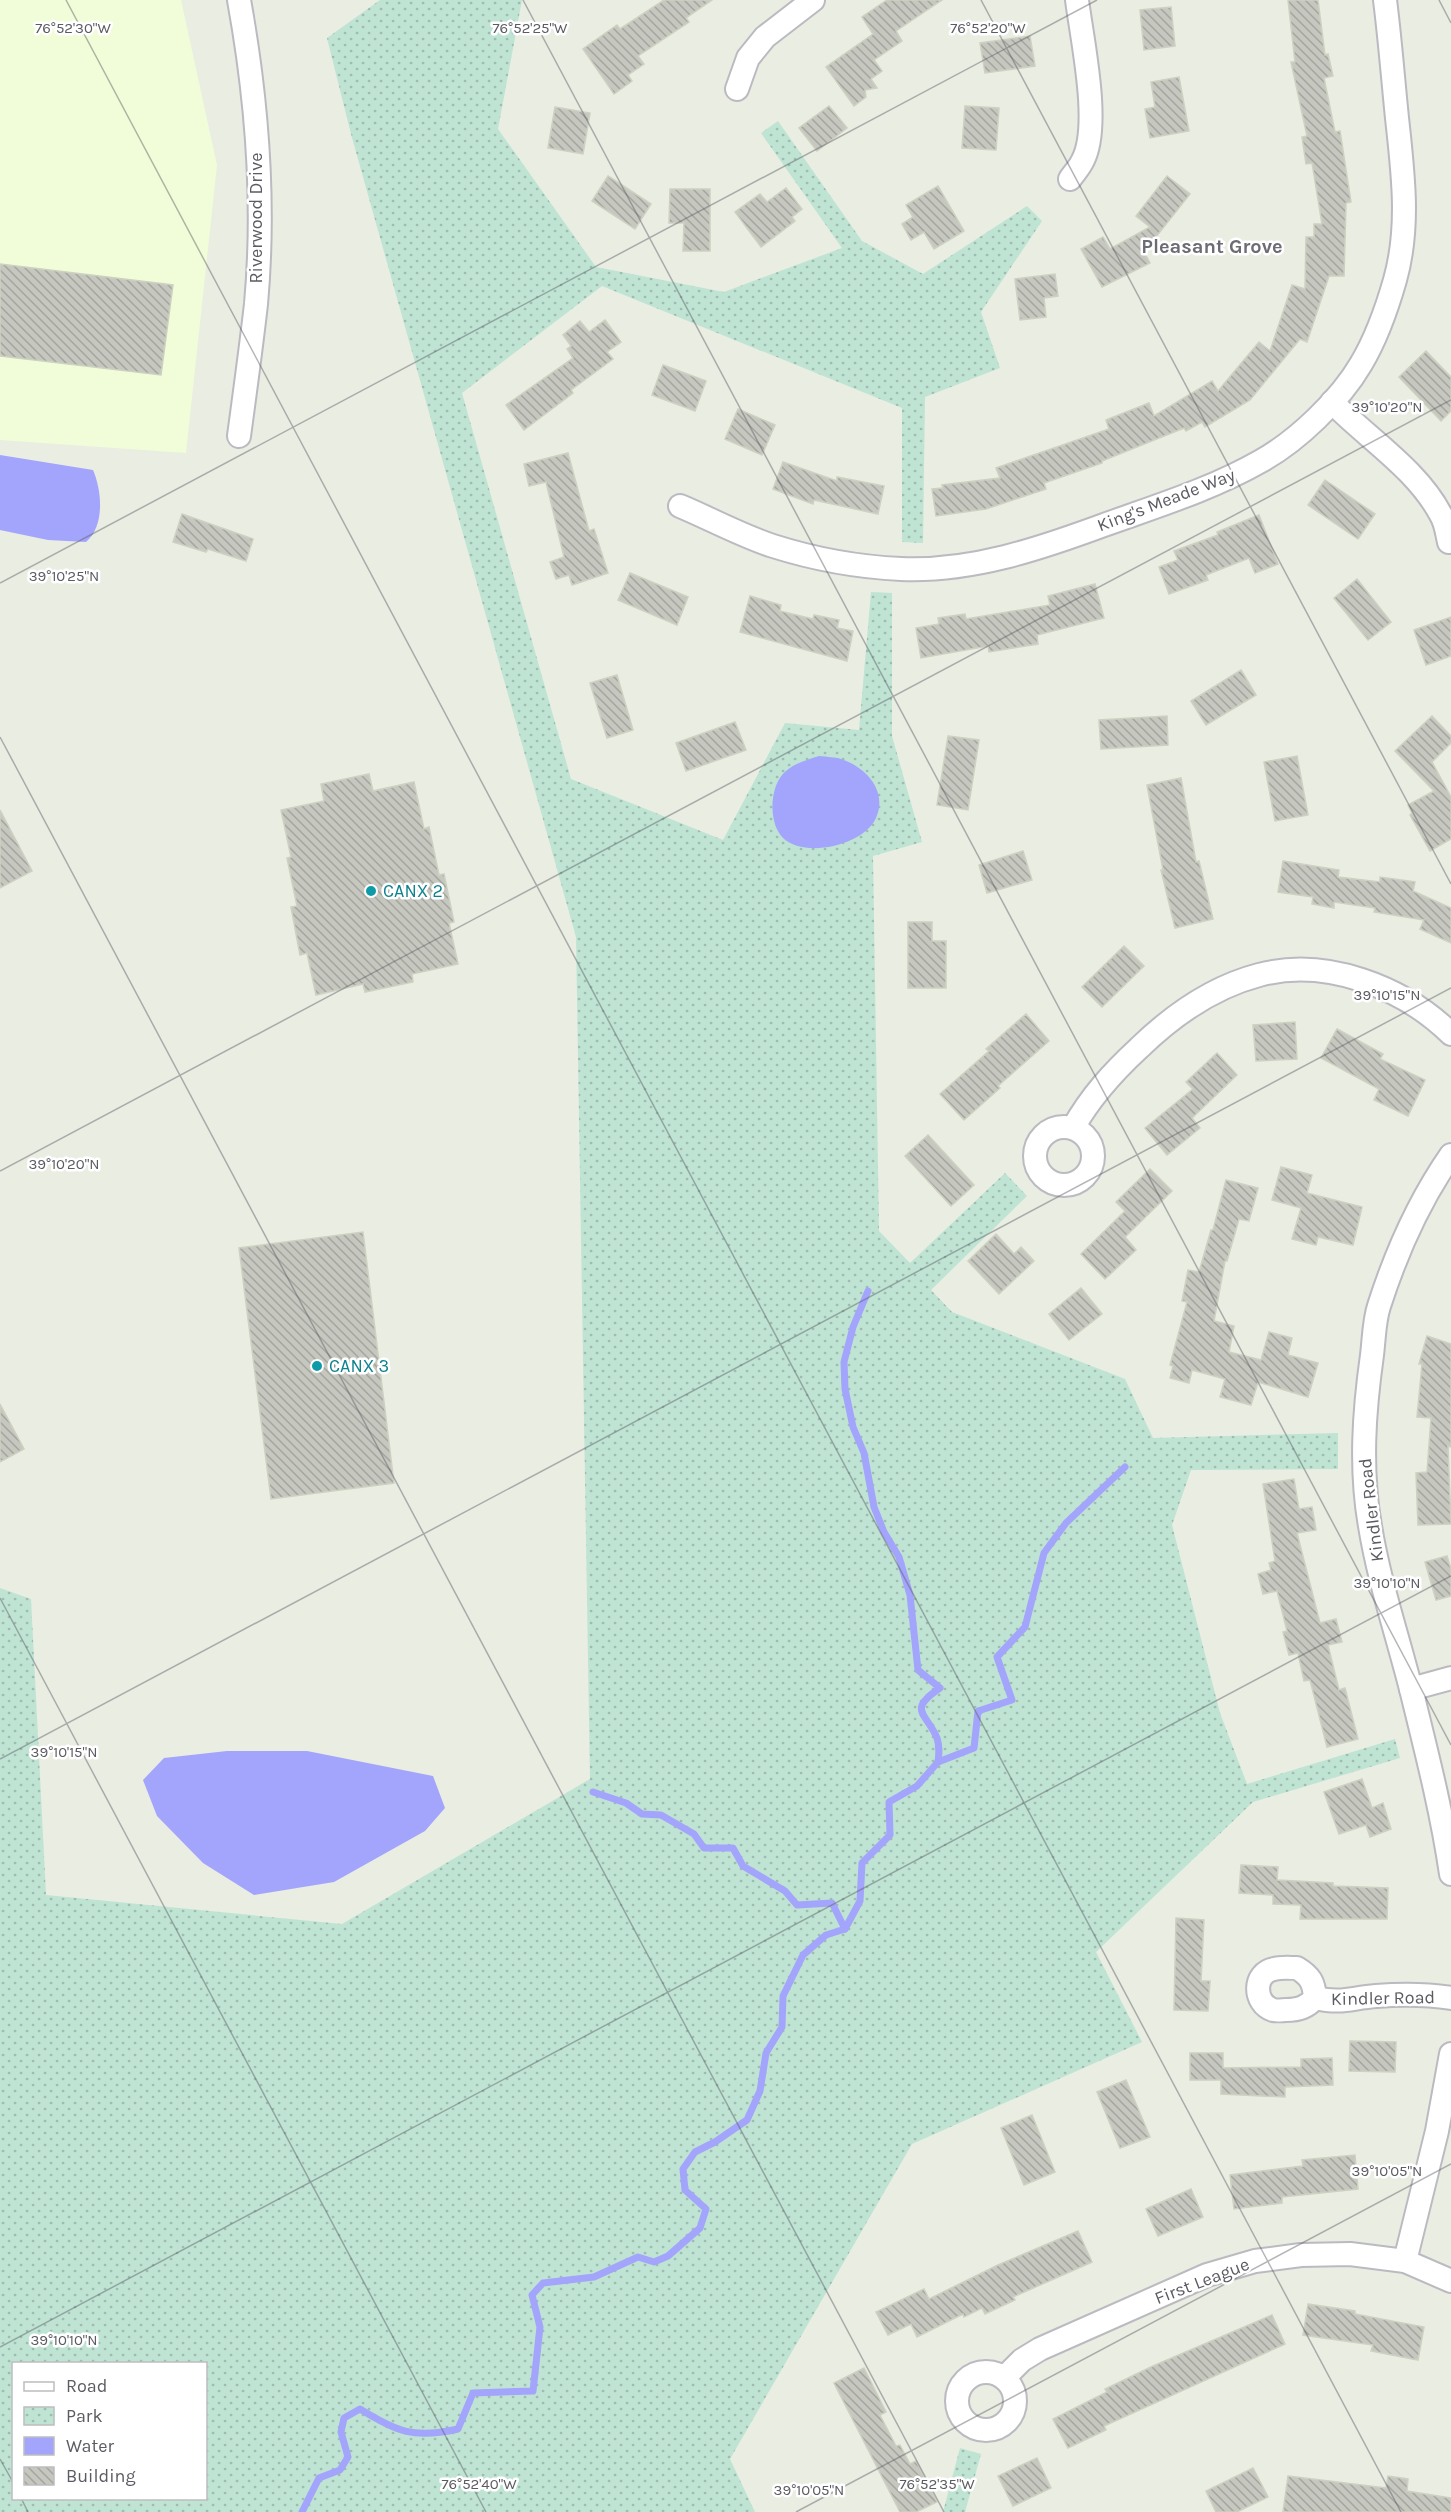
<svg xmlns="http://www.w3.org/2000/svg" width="1451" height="2512" viewBox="0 0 1451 2512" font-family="Karla,sans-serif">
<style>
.commercial{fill:#f1fdd8}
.park{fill:url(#park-dots);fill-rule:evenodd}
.water{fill:#a3a4fc}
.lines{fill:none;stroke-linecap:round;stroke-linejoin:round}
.stream{stroke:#a3a4fc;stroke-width:7}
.building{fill:url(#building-back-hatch);stroke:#cdd1c1;stroke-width:1.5}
.minor-casing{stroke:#bbbac1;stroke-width:26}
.minor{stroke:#fff;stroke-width:22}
.ticks{fill:none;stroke:#5b5b63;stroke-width:1.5;stroke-opacity:0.45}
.culture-dot{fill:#0f9aa8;stroke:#fff;stroke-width:2}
.labels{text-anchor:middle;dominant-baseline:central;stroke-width:5;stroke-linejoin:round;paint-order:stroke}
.street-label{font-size:18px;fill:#5b5b63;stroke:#fff}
.culture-label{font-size:18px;fill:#0d838f;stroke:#fff;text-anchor:start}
.neighbourhood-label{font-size:20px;font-weight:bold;fill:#6c6c75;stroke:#fff}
.ticks-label{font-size:15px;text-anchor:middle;fill:#5b5b63;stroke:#fff;stroke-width:5;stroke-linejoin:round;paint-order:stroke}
</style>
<defs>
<pattern id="park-dots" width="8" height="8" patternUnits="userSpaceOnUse" patternTransform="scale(1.5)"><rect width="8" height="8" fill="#bfe4d4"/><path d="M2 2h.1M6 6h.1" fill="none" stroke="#9ebcb0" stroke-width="1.8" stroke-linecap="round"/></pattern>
<pattern id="building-back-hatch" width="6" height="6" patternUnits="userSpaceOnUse" patternTransform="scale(1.5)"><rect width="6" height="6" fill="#c6c8bf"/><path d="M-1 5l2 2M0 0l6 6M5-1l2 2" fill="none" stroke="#a4a59f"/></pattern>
</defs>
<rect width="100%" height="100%" fill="#e9ede2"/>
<polygon class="commercial" points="0,0 181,0 217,165 186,453 0,440"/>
<g class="park">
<path d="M 380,0 L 522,0 L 498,129 L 596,267 L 724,292 L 842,248 L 761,133 L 778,121 L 862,241 L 923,274 L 1027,206 L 1042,221 L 981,312 L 1000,368 L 925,397 L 923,543 L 902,542 L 902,408 L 602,286 L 462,393 L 571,779 L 723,840 L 785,723 L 859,730 L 871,592 L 892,593 L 892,736 L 922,842 L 873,856 L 879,1231 L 910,1263 L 1005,1173 L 1027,1196 L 931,1290 L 952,1312 L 1125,1379 L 1153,1438 L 1338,1433 L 1338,1469 L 1191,1470 L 1172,1525 L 1220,1713 L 1247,1784 L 1395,1739 L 1400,1758 L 1253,1802 L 1096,1952 L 1142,2042 L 912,2144 L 730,2459 L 755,2512 L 0,2512 L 0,1588 L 31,1599 L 46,1895 L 342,1924 L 590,1779 L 576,937 L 351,134 L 327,38 ZM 14,2364 L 206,2364 L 206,2498 L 14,2498 Z"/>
<polygon points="960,2448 981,2454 965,2512 943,2512"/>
</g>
<g class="water">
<path d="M 0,455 L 93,470 C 102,491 105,526 86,542 L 48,540 L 0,530 Z"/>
<path d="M 819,756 C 826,757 835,757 841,759 C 866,767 888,791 876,818 C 864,845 805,859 783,838 C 768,823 769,785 786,771 C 795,763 807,760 819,756 Z"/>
<polygon points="227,1751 307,1751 433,1776 445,1808 425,1831 334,1882 254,1895 203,1863 157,1816 143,1780 164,1758"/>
</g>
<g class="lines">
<g class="stream">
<path d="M 868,1291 L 853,1327 L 844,1362 L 845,1389 L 853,1427 L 864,1453 L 874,1507 L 884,1532 L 899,1557 L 910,1595 L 918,1670 L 940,1688 C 906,1711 927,1713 937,1738 C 940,1747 939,1754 938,1762"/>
<polyline points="593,1792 626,1803 642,1814 661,1815 694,1834 704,1848 733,1848 743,1866 785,1891 797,1905 832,1903 845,1929"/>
<path d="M 302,2512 L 319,2478 L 340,2470 L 348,2457 L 341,2432 L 344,2418 L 360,2409 C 397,2432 414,2439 458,2429 L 473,2393 L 533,2391 L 540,2327 L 532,2295 L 543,2283 L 594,2277 L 638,2257 L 654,2262 L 668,2256 L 700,2228 L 706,2209 L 685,2190 L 683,2169 L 695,2152 L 715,2142 L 747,2120 L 760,2091 L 766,2053 L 782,2027 L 783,1996 L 803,1955 L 826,1935 L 845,1929 L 860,1901 L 862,1863 L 890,1835 L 889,1802 L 917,1786 L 938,1762 L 974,1748 L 978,1711 L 1012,1700 L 997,1657 L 1025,1627 L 1044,1553 L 1066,1523 L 1125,1467"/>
</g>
</g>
<g class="building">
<polygon points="664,0 712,0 686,18 689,22 638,56 644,64 628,75 632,81 614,94 583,49 617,25 620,29"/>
<polygon points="887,0 942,0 896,31 902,41 874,60 882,71 871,79 877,88 865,90 866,97 854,106 826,67 873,34 862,17"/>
<polygon points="1288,0 1318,0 1325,55 1328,54 1333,76 1324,78 1335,132 1340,131 1351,202 1346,203 1344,276 1329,276 1307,342 1300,339 1250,400 1205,427 1202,422 1186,431 1184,428 1102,461 1102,463 1044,483 1046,489 986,509 936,516 932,489 943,488 942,485 1000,478 996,468 1109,429 1106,420 1149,403 1154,416 1212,381 1218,391 1259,342 1270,351 1292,285 1305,289 1306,237 1314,237 1314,224 1322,224 1312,163 1306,164 1302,137 1307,136 1291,62 1295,62"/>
<polygon points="1171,7 1175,46 1144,50 1140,10"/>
<polygon points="1030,36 1035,66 985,73 980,43"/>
<polygon points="1179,77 1189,131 1150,138 1145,109 1155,107 1151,82"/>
<polygon points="829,106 847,128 817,151 799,128"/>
<polygon points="965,106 999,108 996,150 962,148"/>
<polygon points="555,107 590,113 583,154 548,148"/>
<polygon points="608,176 651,204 635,229 592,201"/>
<polygon points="1167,176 1190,194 1144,252 1150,263 1102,287 1081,249 1103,237 1110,249 1150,227 1136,216"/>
<polygon points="938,186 964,231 934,249 924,232 911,240 902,224 913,217 906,205"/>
<polygon points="786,188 802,209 792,217 795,221 761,247 735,212 760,194 767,202"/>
<polygon points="670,189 710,189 710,251 683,251 684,223 669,223"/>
<polygon points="0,264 173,285 161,375 0,356"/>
<polygon points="1055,274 1058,296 1044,298 1046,317 1020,320 1015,279"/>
<polygon points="605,320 621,342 607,352 613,359 571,390 573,393 524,430 506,405 573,358 567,349 571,346 563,335 580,321 589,332"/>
<polygon points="1426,351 1451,377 1451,411 1441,421 1399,377"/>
<polygon points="663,365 706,381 695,411 652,395"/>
<polygon points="738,409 775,425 762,455 725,439"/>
<polygon points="568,453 589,531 594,529 608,573 572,585 569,575 556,579 550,562 564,557 546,482 529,486 524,464"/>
<polygon points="783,462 837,481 837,477 884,486 878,514 814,500 813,504 773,489"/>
<polygon points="1325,480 1375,514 1358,539 1308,505"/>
<polygon points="182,514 253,539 246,561 208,549 206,552 173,542"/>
<polygon points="1259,515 1278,564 1255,573 1249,558 1206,575 1208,580 1169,594 1159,567 1178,560 1174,551 1218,535 1217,532"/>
<polygon points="630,573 688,597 677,625 618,600"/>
<polygon points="1357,579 1391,622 1368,640 1334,598"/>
<polygon points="1095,584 1104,618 1037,635 1038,644 989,652 988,646 921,658 916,628 939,624 938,618 965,614 966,619 1050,605 1048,596"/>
<polygon points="750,596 781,605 780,611 813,619 814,615 839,620 837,628 853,631 847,661 740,632"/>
<polygon points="1451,617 1451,656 1426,665 1414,630"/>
<polygon points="1241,670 1256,695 1206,725 1191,701"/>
<polygon points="617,675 633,730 607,738 590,683"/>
<polygon points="1167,716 1168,745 1101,749 1099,720"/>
<polygon points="1432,716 1451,736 1451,743 1432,762 1451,797 1451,839 1430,851 1410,815 1412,813 1408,805 1434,791 1395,751"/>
<polygon points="735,722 746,750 686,771 676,743"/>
<polygon points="948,736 979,740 968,810 937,805"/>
<polygon points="1297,756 1308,815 1275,821 1264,762"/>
<polygon points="369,774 373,791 414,782 424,829 429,827 439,875 444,874 454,922 449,923 458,964 412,974 413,982 365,992 363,984 316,995 307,953 300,955 291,907 297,906 287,858 291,857 281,810 324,801 321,784"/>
<polygon points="1181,778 1196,862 1199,861 1213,919 1175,928 1161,870 1163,870 1147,785"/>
<polygon points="0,810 32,871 0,888"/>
<polygon points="1023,851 1032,880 987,893 979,865"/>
<polygon points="1283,861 1339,870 1338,877 1380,882 1380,877 1415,882 1413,891 1451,908 1451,943 1420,929 1424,920 1374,912 1375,908 1334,902 1334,908 1312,904 1313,897 1278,892"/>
<polygon points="908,922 932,922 932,941 946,941 946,988 908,988"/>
<polygon points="1124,946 1144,966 1102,1007 1082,987"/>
<polygon points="1026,1014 1049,1041 998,1086 1000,1088 964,1120 940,1094 989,1051 986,1049"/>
<polygon points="1295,1022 1297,1059 1256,1061 1253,1025"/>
<polygon points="1337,1029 1383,1054 1380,1059 1425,1080 1408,1116 1374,1100 1379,1089 1321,1058"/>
<polygon points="1217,1053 1237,1075 1192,1118 1200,1128 1167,1155 1145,1128 1193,1089 1186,1082"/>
<polygon points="928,1135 974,1185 951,1206 905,1156"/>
<polygon points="1281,1167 1312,1175 1307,1193 1362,1207 1353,1245 1318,1237 1316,1245 1292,1239 1301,1208 1272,1200"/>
<polygon points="1150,1169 1172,1191 1125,1237 1136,1250 1105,1279 1081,1254 1125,1211 1116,1202"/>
<polygon points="1226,1180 1258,1188 1249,1221 1239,1219 1227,1261 1225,1261 1214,1321 1234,1326 1229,1352 1261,1360 1269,1332 1292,1338 1288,1355 1318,1363 1308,1397 1258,1382 1251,1405 1220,1397 1225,1379 1192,1370 1189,1383 1170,1378 1173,1366 1170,1365 1187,1302 1182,1301 1188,1270 1199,1272 1211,1230 1213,1230"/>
<polygon points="363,1232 394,1483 271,1499 239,1248"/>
<polygon points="996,1234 1014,1254 1021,1247 1034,1261 999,1294 968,1261"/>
<polygon points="1081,1288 1102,1314 1069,1340 1049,1314"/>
<polygon points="1427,1336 1451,1344 1451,1447 1448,1446 1451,1524 1418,1525 1416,1473 1427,1472 1431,1418 1417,1417 1422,1364 1419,1364"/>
<polygon points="0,1404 24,1449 0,1462"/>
<polygon points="1294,1479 1299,1509 1312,1507 1316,1530 1297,1533 1320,1623 1336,1619 1342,1642 1328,1645 1339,1690 1345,1688 1358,1739 1327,1747 1310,1680 1304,1681 1298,1653 1289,1655 1283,1632 1287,1631 1277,1591 1263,1594 1258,1574 1271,1570 1269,1563 1275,1561 1263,1484"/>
<polygon points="1447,1556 1451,1569 1451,1596 1436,1600 1425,1562"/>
<polygon points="1362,1779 1372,1808 1383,1803 1391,1829 1370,1837 1366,1825 1339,1834 1324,1792"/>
<polygon points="1241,1865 1278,1867 1277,1880 1333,1883 1333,1886 1388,1888 1387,1919 1300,1919 1301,1905 1273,1904 1273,1895 1239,1893"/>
<polygon points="1176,1918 1204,1920 1201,1981 1210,1981 1208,2011 1174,2010"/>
<polygon points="1350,2041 1396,2042 1395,2072 1349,2071"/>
<polygon points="1190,2053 1223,2053 1223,2068 1301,2067 1301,2059 1332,2058 1333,2085 1285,2087 1285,2097 1221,2094 1221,2080 1190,2080"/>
<polygon points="1126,2080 1150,2137 1120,2148 1097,2092"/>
<polygon points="1032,2115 1055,2172 1024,2185 1001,2128"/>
<polygon points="1355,2155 1358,2189 1282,2197 1282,2203 1234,2209 1230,2175 1303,2166 1302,2160"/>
<polygon points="1191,2189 1203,2217 1158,2236 1146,2209"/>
<polygon points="1078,2231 1092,2262 1013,2297 1015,2300 985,2314 982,2308 964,2317 963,2314 917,2337 911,2324 888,2335 876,2312 924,2289 929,2299 998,2265"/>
<polygon points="1308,2304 1355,2311 1355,2314 1424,2327 1418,2360 1371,2351 1373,2345 1303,2335"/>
<polygon points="1272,2315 1285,2344 1104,2426 1106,2430 1068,2448 1053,2419 1107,2392 1105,2389 1153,2366"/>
<polygon points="864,2368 886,2412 880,2415 896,2446 900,2445 910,2464 916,2461 937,2502 916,2512 900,2512 834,2383"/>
<polygon points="1037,2458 1051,2488 1013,2506 998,2476"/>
<polygon points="1253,2468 1268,2497 1237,2512 1216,2512 1206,2491"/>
<polygon points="1288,2476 1386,2488 1388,2476 1408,2479 1407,2491 1451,2498 1451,2512 1283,2512"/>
</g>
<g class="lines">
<defs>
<g id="minor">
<path d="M 239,0 C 257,99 265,204 256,304 C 251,348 245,392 239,436"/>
<polyline points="737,89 748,58 765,37 813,0"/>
<path d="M 1070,179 C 1074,173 1080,167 1083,160 C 1101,125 1082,40 1077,0"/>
<path d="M 1332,402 C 1368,439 1417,469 1441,515 C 1446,523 1447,534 1449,542"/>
<path d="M 680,506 C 711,519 742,536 773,546 C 814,559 858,567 901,569 C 971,572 1039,549 1104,525 C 1157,506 1212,489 1261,461 C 1297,441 1340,400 1361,364 C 1376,339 1387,308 1395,280 C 1410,227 1403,173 1397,118 C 1393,79 1390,39 1385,0"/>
<circle cx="1064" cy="1156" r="29"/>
<path d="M 1073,1128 C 1091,1096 1113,1072 1139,1048 C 1173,1015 1213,987 1259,975 C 1326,957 1403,987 1451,1034"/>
<path d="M 1451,1155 C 1419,1201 1396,1253 1379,1306 C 1374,1321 1374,1339 1372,1355 C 1364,1412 1360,1469 1370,1526 C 1379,1581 1397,1634 1411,1689 C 1426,1750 1442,1812 1451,1874"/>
<polyline points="1411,1689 1451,1678"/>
<path d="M 1297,1968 C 1310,1976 1314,1982 1315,1998 C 1307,2007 1299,2010 1286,2010 C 1283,2010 1276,2011 1273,2010 C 1253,2003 1253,1973 1274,1969 C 1281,1967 1290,1968 1297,1968 Z"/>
<path d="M 1315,1998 C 1343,2004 1350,1998 1376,1996 C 1401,1994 1426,1994 1451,1998"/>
<polyline points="1405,2261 1437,2131 1451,2054"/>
<circle cx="986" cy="2401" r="29"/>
<polyline points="1004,2378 1022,2360 1040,2349 1207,2275 1255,2261 1301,2255 1350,2254 1405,2261 1451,2281"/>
</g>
</defs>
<use href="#minor" class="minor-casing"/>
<use href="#minor" class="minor"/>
</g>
<path class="ticks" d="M 66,0 L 1401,2512M 523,0 L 1451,1745M 981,0 L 1451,884M 1439,0 L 1451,23M 0,583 L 1097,0M 0,737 L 944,2512M 0,1171 L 1451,400M 0,1598 L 486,2512M 0,1759 L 1451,988M 0,2347 L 1451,1576M 0,2459 L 14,2484M 21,2498 L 28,2512M 796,2512 L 1451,2164"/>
<g class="culture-dot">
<circle cx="371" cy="891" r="6"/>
<circle cx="317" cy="1366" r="6"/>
</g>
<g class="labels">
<g class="street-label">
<text transform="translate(256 218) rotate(-90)">Riverwood Drive</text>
<text transform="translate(1166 500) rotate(-21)">King's Meade Way</text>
<text transform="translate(1371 1510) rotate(-97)">Kindler Road</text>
<text transform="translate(1383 1998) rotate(-1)">Kindler Road</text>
<text transform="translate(1202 2281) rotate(-21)">First League</text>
</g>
<g class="culture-label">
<text x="383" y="891">CANX 2</text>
<text x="329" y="1366">CANX 3</text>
</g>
<g class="neighbourhood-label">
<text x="1212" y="246">Pleasant Grove</text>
</g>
</g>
<g class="ticks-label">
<text x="73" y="33">76°52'30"W</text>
<text x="530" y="33">76°52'25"W</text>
<text x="988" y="33">76°52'20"W</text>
<text x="1387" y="412">39°10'20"N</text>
<text x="64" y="581">39°10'25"N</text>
<text x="1387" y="1000">39°10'15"N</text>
<text x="64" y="1169">39°10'20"N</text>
<text x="1387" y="1588">39°10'10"N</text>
<text x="64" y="1757">39°10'15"N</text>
<text x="1387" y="2176">39°10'05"N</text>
<text x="64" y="2345">39°10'10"N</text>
<text x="479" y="2489">76°52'40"W</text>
<text x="937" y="2489">76°52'35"W</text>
<text x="809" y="2495">39°10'05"N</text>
</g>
<rect x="12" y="2362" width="195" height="138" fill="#ffffff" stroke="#bdbdc1" stroke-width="1.5"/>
<rect x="24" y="2382" width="30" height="9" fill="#ffffff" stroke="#bdbdc1" stroke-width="1.5"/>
<text x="66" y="2392" font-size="18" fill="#5b5b63">Road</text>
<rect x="24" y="2407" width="30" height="18" fill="url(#park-dots)" stroke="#bdbdc1" stroke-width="1.5"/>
<text x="66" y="2422" font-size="18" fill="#5b5b63">Park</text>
<rect x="24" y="2437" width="30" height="18" fill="#a3a4fc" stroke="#bdbdc1" stroke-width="1.5"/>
<text x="66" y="2452" font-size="18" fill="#5b5b63">Water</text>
<rect x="24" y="2467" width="30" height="18" fill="url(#building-back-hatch)" stroke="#bdbdc1" stroke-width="1.5"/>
<text x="66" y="2482" font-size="18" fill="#5b5b63">Building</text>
</svg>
